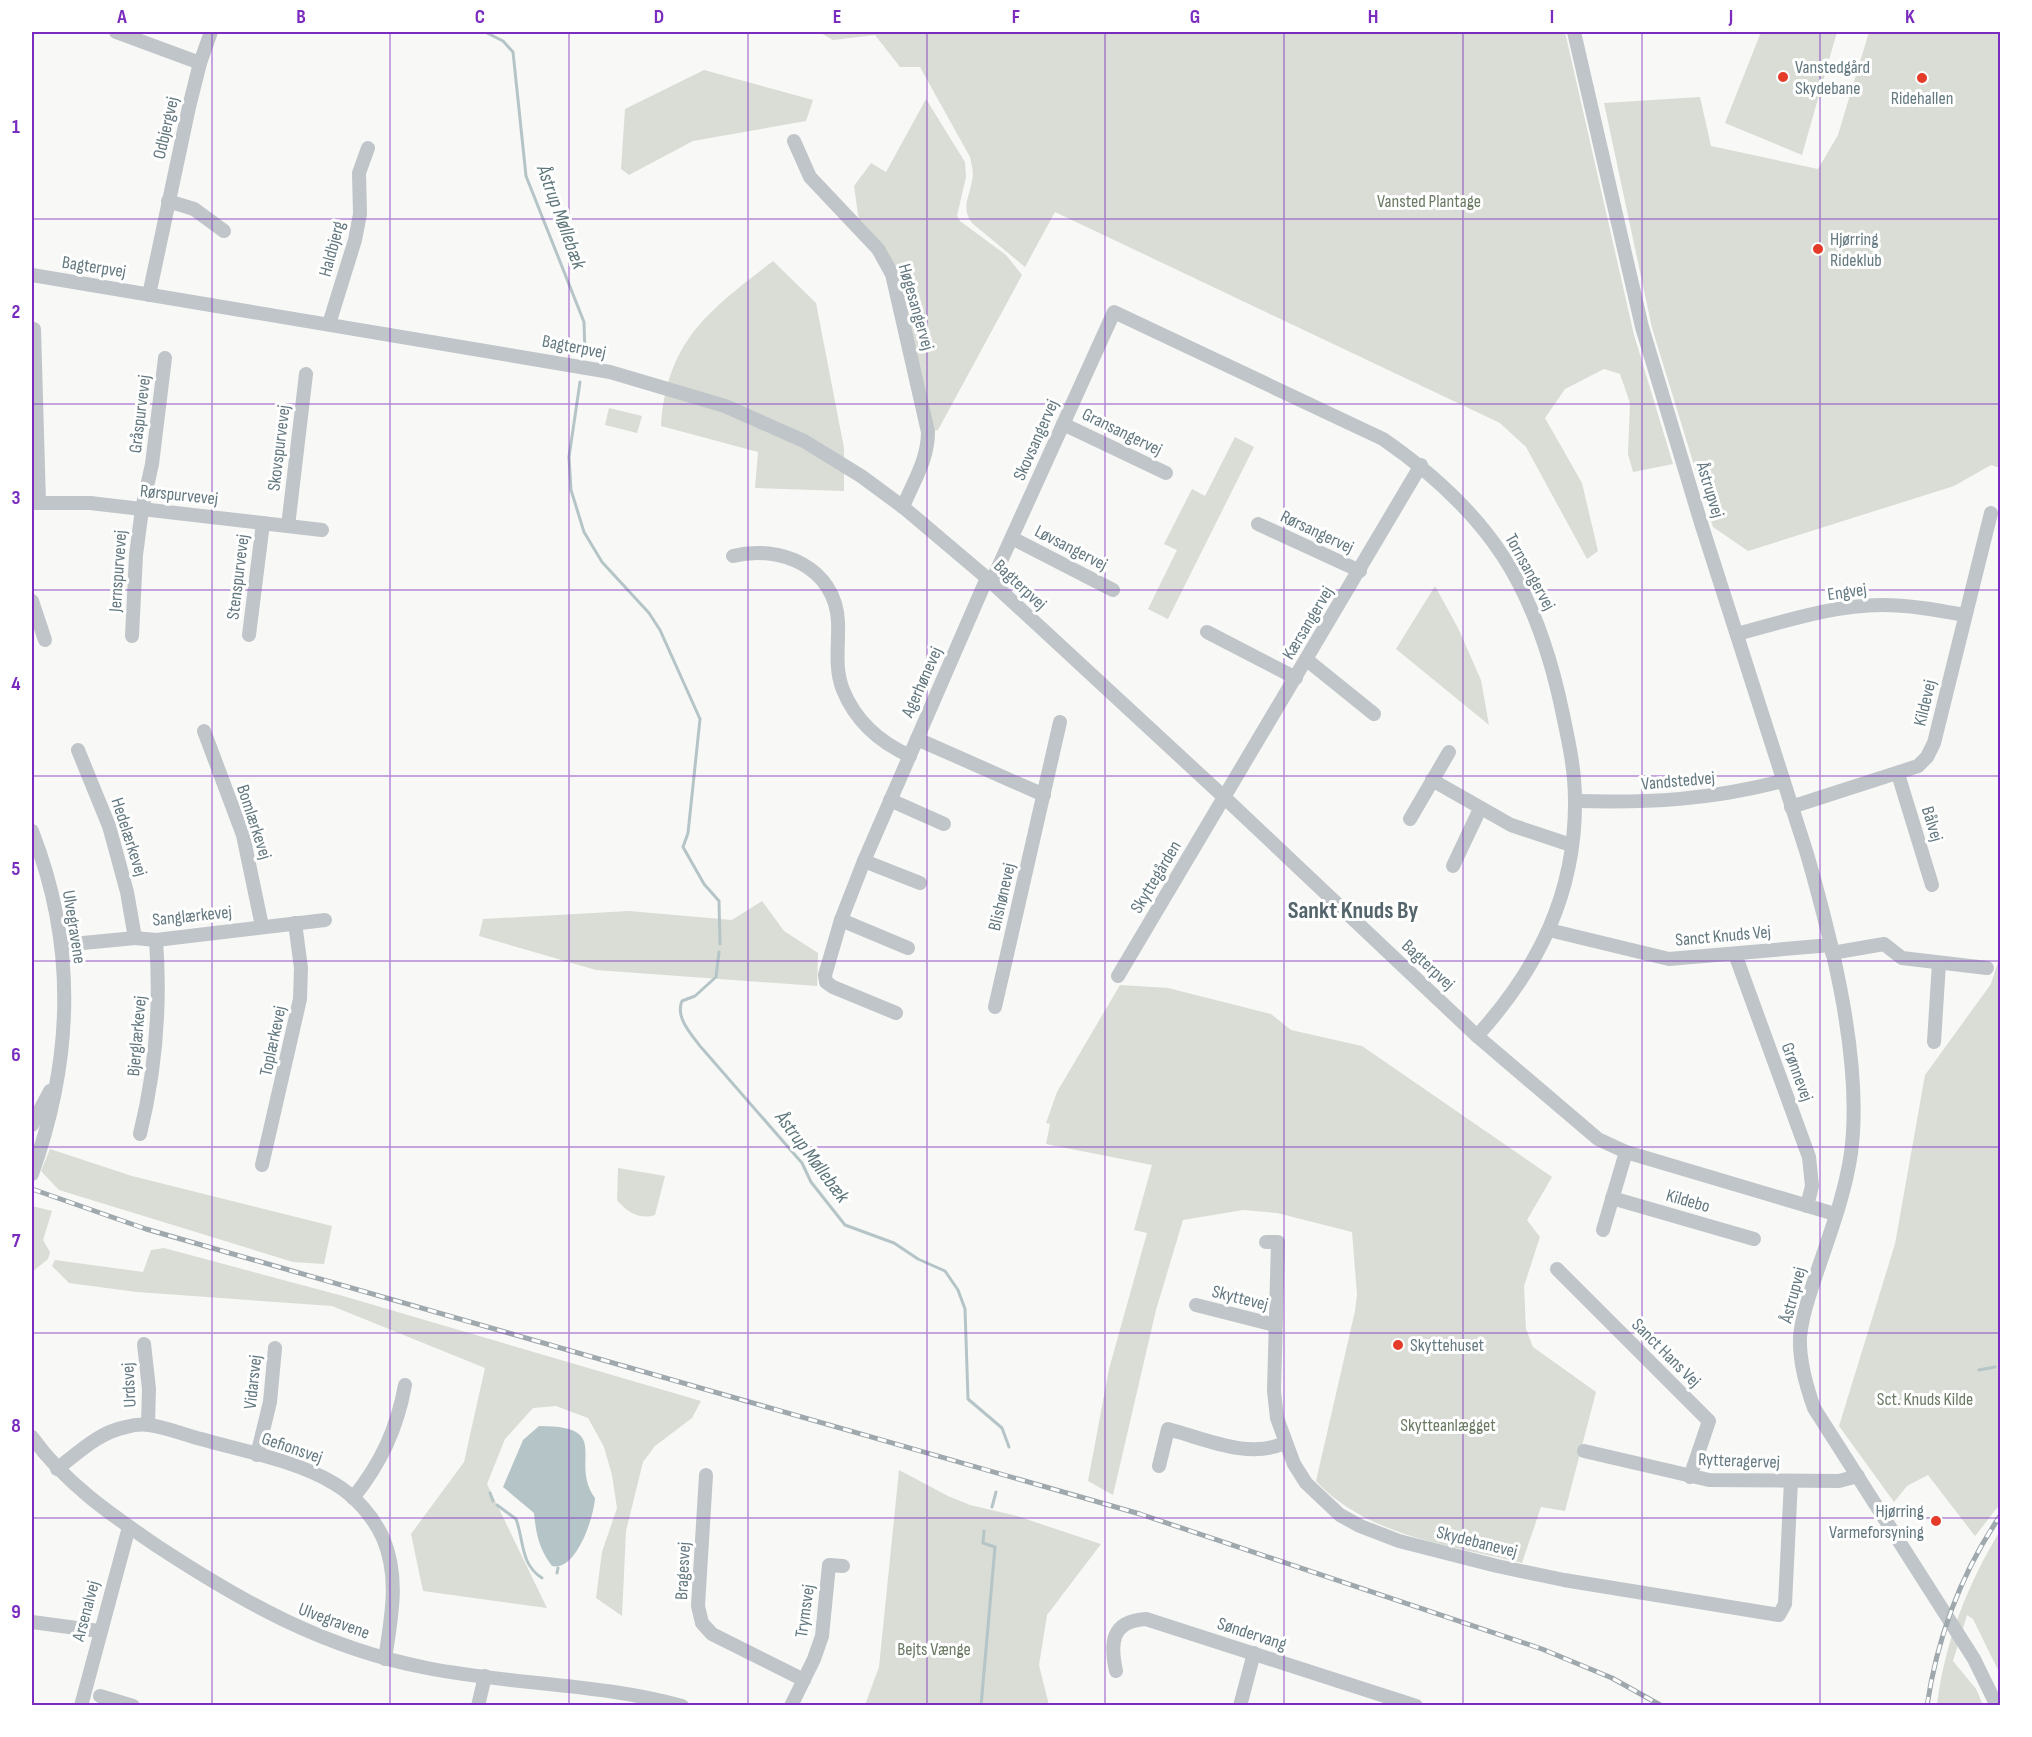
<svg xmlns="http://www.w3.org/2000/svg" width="2032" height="1737" viewBox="0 0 2032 1737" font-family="'Sofia Sans Condensed',sans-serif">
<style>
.green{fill:#d9ddd5}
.water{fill:#b5c5c7}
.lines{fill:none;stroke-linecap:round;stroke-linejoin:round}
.stream{stroke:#b5c5c7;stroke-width:3}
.minor{stroke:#bfc5c8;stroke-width:14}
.rail-casing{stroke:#9ea8ad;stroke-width:5}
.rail{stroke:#fff;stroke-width:3;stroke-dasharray:9;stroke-linecap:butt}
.grid{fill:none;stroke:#7b2cbf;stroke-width:1.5;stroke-opacity:0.55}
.poi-dot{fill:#e53b29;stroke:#fff;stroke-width:2}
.labels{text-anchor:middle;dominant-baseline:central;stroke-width:6;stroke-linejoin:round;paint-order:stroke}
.poi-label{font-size:18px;fill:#637881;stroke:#fff;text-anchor:start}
.street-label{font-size:18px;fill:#637881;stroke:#fff}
.park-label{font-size:18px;fill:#697962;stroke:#fff}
.water-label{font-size:20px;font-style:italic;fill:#5e777c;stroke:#fff}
.district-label{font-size:24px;font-weight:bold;fill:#55656c;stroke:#fff}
.neatline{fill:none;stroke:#7b2cbf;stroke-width:2}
.grid-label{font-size:20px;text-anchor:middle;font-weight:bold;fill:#7b2cbf}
</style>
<rect width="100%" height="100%" fill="#f8f8f6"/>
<g class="green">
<path d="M 819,32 L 1565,32 L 1634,335 L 1673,464 L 1633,472 L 1628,454 L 1630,403 L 1620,374 L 1604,369 L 1565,389 L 1545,418 L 1582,483 L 1598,551 L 1587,559 L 1526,447 L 1500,423 L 1055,212 L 1025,267 L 972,223 C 961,207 969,198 972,181 C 974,173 972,166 970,157 L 920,67 L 900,67 L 875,35 L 833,40 Z"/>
<polygon points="1761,32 1837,32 1802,155 1725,123"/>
<polygon points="1869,32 2000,32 2000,468 1991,465 1954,486 1748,551 1713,527 1652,328 1604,103 1700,97 1711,146 1818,169 1838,135"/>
<polygon points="704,70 813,100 806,121 693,141 629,175 621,169 625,109"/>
<polygon points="926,99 965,162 966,177 957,216 960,221 1006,255 1022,275 938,430 931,431 898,276 859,221 854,186 871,163 886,172"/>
<path d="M 773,261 L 816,303 L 844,448 L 844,491 L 755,488 L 758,452 L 661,426 C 667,339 710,310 773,261 Z"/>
<polygon points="609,408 642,416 637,433 605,425"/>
<polygon points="1235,437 1254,447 1168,619 1148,609 1177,550 1164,544 1192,489 1205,496"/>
<polygon points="1435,586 1458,628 1481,680 1489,725 1396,649"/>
<polygon points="762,901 784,931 818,953 817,986 596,970 479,936 483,919 629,911 732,920"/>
<polygon points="2000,956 2000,1504 1975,1536 1928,1475 1907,1486 1894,1502 1839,1426 1895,1244 1925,1075 1991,984"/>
<path d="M 1120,985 L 1168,988 L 1271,1014 L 1291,1030 L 1362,1046 L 1552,1177 L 1527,1220 L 1540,1237 L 1524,1286 L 1526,1329 L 1533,1347 L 1596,1392 L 1565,1511 L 1541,1507 L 1522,1563 C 1451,1545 1368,1537 1316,1481 L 1355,1311 L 1357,1294 L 1352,1232 L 1277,1213 L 1243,1210 L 1183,1220 L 1156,1310 L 1113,1495 L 1088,1481 L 1109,1369 L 1147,1233 L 1134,1230 L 1152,1165 L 1046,1144 L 1050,1124 L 1046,1123 L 1057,1092 Z"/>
<polygon points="50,1149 132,1176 332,1226 324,1264 293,1262 59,1190 41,1171"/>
<path d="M 618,1168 L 665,1176 L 655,1215 C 639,1220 627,1212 617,1200 Z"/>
<polygon points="32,1206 52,1211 43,1240 50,1252 48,1259 32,1272"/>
<polygon points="164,1248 343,1296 701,1401 692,1418 655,1446 643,1462 626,1531 622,1616 596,1598 602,1552 617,1508 612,1475 604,1447 588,1418 556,1406 533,1408 505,1439 487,1484 547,1608 423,1591 411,1534 464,1462 485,1368 332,1306 137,1292 69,1283 52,1266 55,1260 143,1272 151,1250"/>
<polygon points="899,1470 948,1496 970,1505 1017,1516 1101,1544 1047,1615 1039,1665 1049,1705 865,1705 879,1667"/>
<path d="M 2000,1531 L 2000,1674 L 1973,1619 L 1967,1615 L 1953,1661 L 1976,1689 L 1983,1705 L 1937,1706 C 1944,1644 1968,1583 2000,1531 Z"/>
</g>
<path class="water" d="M 539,1426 C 615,1426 568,1461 595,1498 C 594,1517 576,1572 552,1566 C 539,1549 536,1534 534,1513 L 503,1487 L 523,1440 Z"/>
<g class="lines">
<g class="stream">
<polyline points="485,32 503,41 513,52 526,176 584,322 585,354"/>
<polyline points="580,382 569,457 571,490 584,532 602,562 649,613 660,630 700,719 688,833 683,847 704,884 719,901 720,944"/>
<path d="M 719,952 L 716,977 L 695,996 L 682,1001 C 675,1017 691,1034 700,1046 L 802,1163 L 811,1182 L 845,1225 L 894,1243 L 918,1259 L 945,1271 L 958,1290 L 965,1309 L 968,1399 L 1002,1428 L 1009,1447"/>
<polyline points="1979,1370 1995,1367"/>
<polyline points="490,1493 493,1501"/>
<path d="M 497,1505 L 516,1519 C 524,1540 520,1564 542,1578"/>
<polyline points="992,1507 996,1492"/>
<polyline points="557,1573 558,1568"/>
<polyline points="981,1706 995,1547 983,1543 984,1531"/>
</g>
<g class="minor">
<polyline points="116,32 200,63"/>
<path d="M 1574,32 L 1642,327 L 1701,523 L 1807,854 C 1832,941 1863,1063 1851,1153 C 1845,1195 1829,1236 1816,1275 C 1809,1296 1802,1316 1800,1337 C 1799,1361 1806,1385 1814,1408 L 1974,1659 L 1997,1706"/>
<path d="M 794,141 L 810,177 L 878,249 L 892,274 L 928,432 C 928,460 913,482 903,507"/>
<polyline points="168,201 194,209 224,231"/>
<polyline points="32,275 610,372 725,406 804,441 861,476 903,507 987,578 1225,798 1477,1036 1598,1139 1626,1152 1835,1214"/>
<polyline points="149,295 189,107 200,63 211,32"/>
<polyline points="329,324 355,240 360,214 359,173 368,148"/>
<polyline points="34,329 39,503"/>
<polyline points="1063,424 1166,473"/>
<polyline points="32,503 90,503 322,530"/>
<polyline points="1258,524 1360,571"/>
<polyline points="288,526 306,374"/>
<polyline points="1012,538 1113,590"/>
<path d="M 733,556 C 779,544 836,567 838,622 C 839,645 834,667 843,690 C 856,722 879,742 910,756"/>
<path d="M 991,583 L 1114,312 L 1383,439 C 1490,513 1537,587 1563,715 C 1569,743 1575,771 1575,800 C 1576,893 1538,969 1477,1036"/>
<polyline points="32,601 45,640"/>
<polyline points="1207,632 1296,678"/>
<path d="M 1737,634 C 1783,622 1833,605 1882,605 C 1910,605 1937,610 1965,615"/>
<polyline points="249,635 263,523"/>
<polyline points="132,636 136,555 142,509 152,464 165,358"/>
<polyline points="1307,660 1374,714"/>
<polyline points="204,731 243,835 262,926"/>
<polyline points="917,739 1044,795"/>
<polyline points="78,750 109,826 127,892 135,938"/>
<polyline points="1898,774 1932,885"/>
<polyline points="1432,780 1511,825 1571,845"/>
<polyline points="890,800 944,824"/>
<path d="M 1575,801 C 1651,803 1709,800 1783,781"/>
<polyline points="1791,807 1918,766 1927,757 1934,743 1991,513"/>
<polyline points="1410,819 1449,752"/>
<path d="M 32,831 C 77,946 73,1059 32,1174"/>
<polyline points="864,861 920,883"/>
<polyline points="1453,866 1480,809"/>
<polyline points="841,920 908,948"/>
<polyline points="1549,930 1669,959 1831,945"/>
<polyline points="62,945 135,938 156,940 325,920"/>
<polyline points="1832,953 1884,944 1902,958 1987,968"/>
<polyline points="1735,954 1809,1157 1812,1186 1807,1206"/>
<polyline points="1118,976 1421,465"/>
<polyline points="995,1007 1060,722"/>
<polyline points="896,1013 833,987 826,982 825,975 841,920 864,861 987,578"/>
<polyline points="1934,1042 1939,963"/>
<polyline points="32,1125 50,1091"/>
<path d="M 140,1134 C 156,1069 161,1007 156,940"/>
<polyline points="262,1165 300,999 301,968 295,923"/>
<polyline points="1612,1198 1754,1239"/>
<polyline points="1603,1230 1626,1152"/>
<polyline points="1266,1242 1278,1242 1274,1391 1277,1418 1294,1464 1306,1483 1340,1515 1360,1526 1399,1541 1497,1566 1564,1580 1779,1615 1785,1604 1791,1481"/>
<polyline points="1557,1269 1709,1421 1690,1477"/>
<polyline points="1196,1305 1275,1325"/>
<polyline points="144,1344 149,1389 148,1424"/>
<path d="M 32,1437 C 65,1483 110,1514 157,1546 C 244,1603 324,1648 427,1668 C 512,1685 599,1683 682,1706"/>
<polyline points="1584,1451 1709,1480 1839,1481 1858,1476"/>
<polyline points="257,1455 270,1402 275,1348"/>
<path d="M 1159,1466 L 1168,1429 C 1203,1438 1249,1460 1284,1443"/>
<path d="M 57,1469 C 78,1453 99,1432 126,1427 C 133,1425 142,1424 149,1425 C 166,1427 185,1435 201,1439 C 243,1451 298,1461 335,1484 C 355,1496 373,1516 383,1538 C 400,1578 391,1618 385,1659"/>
<polyline points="706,1475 698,1606 702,1623 712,1634 804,1680"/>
<path d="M 353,1498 C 381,1463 397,1429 405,1385"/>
<polyline points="32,1622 99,1631"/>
<path d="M 1116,1671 C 1110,1643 1111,1621 1146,1619 L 1416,1706"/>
<polyline points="100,1696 133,1706"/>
<polyline points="81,1706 129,1527"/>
<polyline points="478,1706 485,1676"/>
<polyline points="791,1706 814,1659 822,1636 829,1565 843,1566"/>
<polyline points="1240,1706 1254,1653"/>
</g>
<defs>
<g id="rail">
<polyline points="32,1189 146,1229 1140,1514 1542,1649 1612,1678 1662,1706"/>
<path d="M 1927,1706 C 1937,1638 1962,1572 2000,1516"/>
</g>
</defs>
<use href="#rail" class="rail-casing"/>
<use href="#rail" class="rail"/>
</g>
<path class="grid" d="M 212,32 L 212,1706M 390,32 L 390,1706M 569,32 L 569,1706M 748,32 L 748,1706M 927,32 L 927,1706M 1105,32 L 1105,1706M 1284,32 L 1284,1706M 1463,32 L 1463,1706M 1642,32 L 1642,1706M 1820,32 L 1820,1706M 32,219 L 2000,219M 32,404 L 2000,404M 32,590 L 2000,590M 32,776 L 2000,776M 32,961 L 2000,961M 32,1147 L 2000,1147M 32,1333 L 2000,1333M 32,1518 L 2000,1518"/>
<g class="poi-dot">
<circle cx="1783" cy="77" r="6"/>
<circle cx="1922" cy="78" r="6"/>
<circle cx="1818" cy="249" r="6"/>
<circle cx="1398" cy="1345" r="6"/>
<circle cx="1936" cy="1521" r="6"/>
</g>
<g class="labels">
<g class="poi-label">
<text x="1795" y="67">Vanstedgård<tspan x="1795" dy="21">Skydebane</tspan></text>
<text x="1922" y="98" text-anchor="middle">Ridehallen</text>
<text x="1830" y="239">Hjørring<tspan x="1830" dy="21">Rideklub</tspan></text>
<text x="1410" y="1345">Skyttehuset</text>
<text x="1924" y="1511" text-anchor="end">Hjørring<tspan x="1924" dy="21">Varmeforsyning</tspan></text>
</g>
<g class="street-label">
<text transform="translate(166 128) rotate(-77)">Odbjergvej</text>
<text transform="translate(332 249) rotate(-75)">Haldbjerg</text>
<text transform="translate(94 267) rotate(9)">Bagterpvej</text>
<text transform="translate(916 307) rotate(74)">Høgesangervej</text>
<text transform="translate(574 347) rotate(11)">Bagterpvej</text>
<text transform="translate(140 414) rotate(-83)">Gråspurvevej</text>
<text transform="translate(1122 432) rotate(26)">Gransangervej</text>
<text transform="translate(1036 440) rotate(-66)">Skovsangervej</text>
<text transform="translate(279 448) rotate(-83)">Skovspurvevej</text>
<text transform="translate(1710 490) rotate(73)">Åstrupvej</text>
<text transform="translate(179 495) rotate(6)">Rørspurvevej</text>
<text transform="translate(1317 532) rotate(25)">Rørsangervej</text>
<text transform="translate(1071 548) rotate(27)">Løvsangervej</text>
<text transform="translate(118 571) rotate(-86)">Jernspurvevej</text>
<text transform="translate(1530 572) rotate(61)">Tornsangervej</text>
<text transform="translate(238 577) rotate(-83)">Stenspurvevej</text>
<text transform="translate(1020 585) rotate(43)">Bagterpvej</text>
<text transform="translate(1847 592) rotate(-8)">Engvej</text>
<text transform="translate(1308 623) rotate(-59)">Kærsangervej</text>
<text transform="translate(922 682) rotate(-66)">Agerhønevej</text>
<text transform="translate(1925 703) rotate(-77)">Kildevej</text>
<text transform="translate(1678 781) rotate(-5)">Vandstedvej</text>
<text transform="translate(254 822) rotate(72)">Bomlærkevej</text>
<text transform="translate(1932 824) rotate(73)">Bålvej</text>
<text transform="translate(129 837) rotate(72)">Hedelærkevej</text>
<text transform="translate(1156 877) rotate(-59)">Skyttegården</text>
<text transform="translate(1002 897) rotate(-77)">Blishønevej</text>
<text transform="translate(192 916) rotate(-6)">Sanglærkevej</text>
<text transform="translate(74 927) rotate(81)">Ulvegravene</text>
<text transform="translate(1723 936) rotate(-5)">Sanct Knuds Vej</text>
<text transform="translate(1428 965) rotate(43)">Bagterpvej</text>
<text transform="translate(137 1036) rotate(-85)">Bjerglærkevej</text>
<text transform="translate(273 1041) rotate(-78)">Toplærkevej</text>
<text transform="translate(1797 1072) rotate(70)">Grønnevej</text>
<text transform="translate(1688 1201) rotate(16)">Kildebo</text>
<text transform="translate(1793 1295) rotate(-75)">Åstrupvej</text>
<text transform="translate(1240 1298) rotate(14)">Skyttevej</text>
<text transform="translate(1666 1353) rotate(45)">Sanct Hans Vej</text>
<text transform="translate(253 1382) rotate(-84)">Vidarsvej</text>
<text transform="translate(129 1385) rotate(-93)">Urdsvej</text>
<text transform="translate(292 1448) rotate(19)">Gefionsvej</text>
<text transform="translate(1739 1461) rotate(2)">Rytteragervej</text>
<text transform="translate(1477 1542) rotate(14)">Skydebanevej</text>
<text transform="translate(683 1571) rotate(-87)">Bragesvej</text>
<text transform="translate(86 1611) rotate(-75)">Arsenalvej</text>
<text transform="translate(805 1611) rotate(-82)">Trymsvej</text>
<text transform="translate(334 1621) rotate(20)">Ulvegravene</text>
<text transform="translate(1252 1634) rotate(18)">Søndervang</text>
</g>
<g class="park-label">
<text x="1429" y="201">Vansted Plantage</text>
<text x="1925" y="1399">Sct. Knuds Kilde</text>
<text x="1448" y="1425">Skytteanlægget</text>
<text x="934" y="1649">Bejts Vænge</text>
</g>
<g class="water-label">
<text transform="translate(561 217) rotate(70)">Åstrup Møllebæk</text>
<text transform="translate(812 1157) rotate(53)">Åstrup Møllebæk</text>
</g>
<g class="district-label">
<text x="1353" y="910">Sankt Knuds By</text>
</g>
</g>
<rect width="2032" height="1737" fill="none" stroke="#ffffff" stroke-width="66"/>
<rect x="33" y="33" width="1966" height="1671" class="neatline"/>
<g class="grid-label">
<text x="122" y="23">A</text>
<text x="301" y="23">B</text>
<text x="480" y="23">C</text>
<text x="659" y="23">D</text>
<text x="837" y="23">E</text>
<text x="1016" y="23">F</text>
<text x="1195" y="23">G</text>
<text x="1373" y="23">H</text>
<text x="1552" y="23">I</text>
<text x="1731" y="23">J</text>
<text x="1910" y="23">K</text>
<text x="16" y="133">1</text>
<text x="16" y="318">2</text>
<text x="16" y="504">3</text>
<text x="16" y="690">4</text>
<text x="16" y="875">5</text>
<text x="16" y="1061">6</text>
<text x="16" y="1247">7</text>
<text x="16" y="1432">8</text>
<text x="16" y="1618">9</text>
</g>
</svg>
